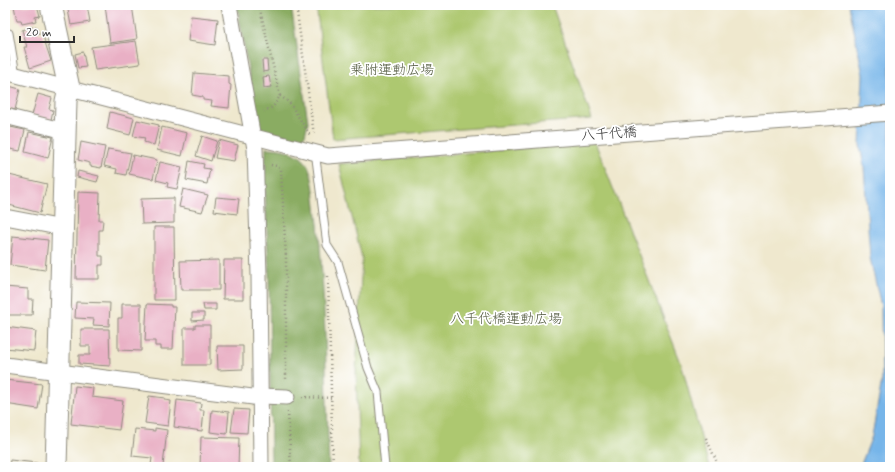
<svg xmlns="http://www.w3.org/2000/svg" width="895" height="472" viewBox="0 0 895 472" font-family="Mynerve,'Klee One',sans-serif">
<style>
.green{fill:#adc86f;stroke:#6c7a4d}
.forest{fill:#8aac62;stroke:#5a6c46}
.water{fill:#76b5e9;stroke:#50708a}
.building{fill:#e9b0c5}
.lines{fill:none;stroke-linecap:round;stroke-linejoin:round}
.lane-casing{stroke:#8d8a7c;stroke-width:9}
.street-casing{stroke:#8d8a7c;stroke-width:17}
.secondary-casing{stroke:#8d8a7c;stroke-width:23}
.path{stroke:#8d8a7c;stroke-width:2.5;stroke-dasharray:1 3;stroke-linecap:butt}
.lane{stroke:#fff;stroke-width:7}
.street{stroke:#fff;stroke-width:15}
.secondary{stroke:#fff;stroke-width:21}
.labels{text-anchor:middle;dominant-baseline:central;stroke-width:3.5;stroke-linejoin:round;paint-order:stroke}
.park-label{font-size:14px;fill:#525a3f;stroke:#fff}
.street-label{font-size:14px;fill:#2b2b2b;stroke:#fff}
</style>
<rect width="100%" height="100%" fill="#fff"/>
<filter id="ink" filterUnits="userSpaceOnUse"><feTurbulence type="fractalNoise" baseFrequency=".025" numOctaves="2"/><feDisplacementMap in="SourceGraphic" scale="8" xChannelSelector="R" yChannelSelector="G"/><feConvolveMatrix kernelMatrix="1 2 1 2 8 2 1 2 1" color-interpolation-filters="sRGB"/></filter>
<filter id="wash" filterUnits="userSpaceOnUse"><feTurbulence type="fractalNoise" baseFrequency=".012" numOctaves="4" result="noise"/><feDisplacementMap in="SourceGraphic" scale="16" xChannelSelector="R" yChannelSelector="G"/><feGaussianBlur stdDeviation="0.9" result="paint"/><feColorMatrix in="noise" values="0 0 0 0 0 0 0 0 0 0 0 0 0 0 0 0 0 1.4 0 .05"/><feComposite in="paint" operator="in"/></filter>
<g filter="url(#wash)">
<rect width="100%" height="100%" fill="#efe8ce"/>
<g class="green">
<polygon points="316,5 552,5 592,119 333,139"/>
<polygon points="595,142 681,363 709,467 359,467 356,372 362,258 339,164"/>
</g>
<g class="forest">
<polygon points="237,5 291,5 308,122 305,135 301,140 262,130 258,126"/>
<path d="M 266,148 C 280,148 299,151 307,164 C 314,175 316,210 318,224 C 326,305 326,386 329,467 L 271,467 L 269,276 L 265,184 Z"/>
</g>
<polygon class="water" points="849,5 890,5 890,467 860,467 872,436 882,380 881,306 870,258 864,167 860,145 863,75"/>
<g id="blocks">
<g class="building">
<polygon points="37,5 40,16 35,17 36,21 22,24 21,21 17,21 14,6"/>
<polygon points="67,5 87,5 90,22 71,25"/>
<polygon points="105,5 132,5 137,39 110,43"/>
<polygon points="191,16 218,19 215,45 188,41"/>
<polygon points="36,26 39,34 42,33 51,61 30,68 24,47 27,47 22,30"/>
<polygon points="136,41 140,64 95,70 91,47"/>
<polygon points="83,52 86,67 78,68 75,54"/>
<polygon points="262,60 267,60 268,71 263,72"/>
<polygon points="194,73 229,76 229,84 231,85 229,108 211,106 212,101 203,100 203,97 192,95"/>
<polygon points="269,76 271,87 264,88 263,77"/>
<polygon points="5,85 20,89 15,110 5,107"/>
<polygon points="38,94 52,98 49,109 53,110 51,120 32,115"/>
<polygon points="110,112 134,118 130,135 107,129"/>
<polygon points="137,120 159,125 154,145 144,142 145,138 133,136"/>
<polygon points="5,126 25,130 20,151 5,148"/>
<polygon points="162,127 187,133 182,156 157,150"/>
<polygon points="29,132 53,137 48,158 25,152"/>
<polygon points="202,136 217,141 211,161 196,156"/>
<polygon points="219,140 238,145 234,161 215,158"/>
<polygon points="81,142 105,147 101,168 90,166 90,163 78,160"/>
<polygon points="108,149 131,153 126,175 116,173 117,169 104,166"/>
<polygon points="133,155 157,160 153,179 129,174"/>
<polygon points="189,161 204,164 203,168 210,169 207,184 186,180"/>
<polygon points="160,162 182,167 177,189 167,187 168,183 156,180"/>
<polygon points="78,171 99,176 97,182 77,177"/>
<polygon points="9,175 47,184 40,213 5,204 5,192"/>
<polygon points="183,189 208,195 202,212 179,207"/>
<polygon points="78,192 100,193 99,220 103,220 102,230 99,230 99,256 103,256 103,265 99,265 99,279 76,279"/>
<polygon points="216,197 239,199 237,214 214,211"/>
<polygon points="174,198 174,223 142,224 141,199"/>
<polygon points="154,227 174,227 175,300 154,300"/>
<polygon points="13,236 48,240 45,270 10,265"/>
<polygon points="219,260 219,290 181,290 180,261"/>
<polygon points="224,260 243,260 243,299 223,299"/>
<polygon points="5,287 28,289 28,299 33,299 32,315 5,315"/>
<polygon points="76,302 110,303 109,326 93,325 94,319 75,318"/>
<polygon points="122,304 141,304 141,351 118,350 118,318 122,318"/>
<polygon points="147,304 171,305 171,307 175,307 173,349 161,349 161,346 155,346 155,341 145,341"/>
<polygon points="203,304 216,304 216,310 204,310"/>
<polygon points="192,313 204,313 204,320 192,321"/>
<polygon points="195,325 210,325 210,365 184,365 184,328 195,328"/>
<polygon points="5,327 36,331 34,351 5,348"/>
<polygon points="81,329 109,329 110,366 79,364 79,355 90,355 90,346 81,346"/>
<polygon points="217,346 243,346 243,369 218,370"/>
<polygon points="5,380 42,384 38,409 5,404"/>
<polygon points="75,386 93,388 92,397 123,401 119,430 71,424"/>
<polygon points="149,396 165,398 165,400 171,401 168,426 145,423"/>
<polygon points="177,400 201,403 200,410 204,410 202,431 174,427"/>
<polygon points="234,409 249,410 247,433 231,432"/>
<polygon points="212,410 229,412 227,434 210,432"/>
<polygon points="155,428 167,430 163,466 151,465 152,458 132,456 135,429 155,431"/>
<polygon points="201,437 239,438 238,467 200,467"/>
<polygon points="10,460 37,463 37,467 9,467"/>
</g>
</g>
</g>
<g filter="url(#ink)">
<use href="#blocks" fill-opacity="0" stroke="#8d8a7c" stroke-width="1"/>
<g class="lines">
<defs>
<g id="lane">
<polyline points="9,33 16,75"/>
<polyline points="315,151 327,245 338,262 368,368 378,392 385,467"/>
</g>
<g id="street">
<polyline points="229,5 255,149 259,275 261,467"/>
<polyline points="5,72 328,156 890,113"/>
<polyline points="5,116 65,131"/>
<polyline points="5,217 63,228"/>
<polyline points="5,365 261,398"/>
<polyline points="261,396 287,397"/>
</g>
<polyline id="secondary" points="51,5 69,88 66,101 56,467"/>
</defs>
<use href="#lane" class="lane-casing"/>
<use href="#street" class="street-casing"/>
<use href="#secondary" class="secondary-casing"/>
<g class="path">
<polyline points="259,5 280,96 273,107 264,111"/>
<polyline points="296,5 314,135"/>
<polyline points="280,96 289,102 310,135"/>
<polyline points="271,165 277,166 281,169 286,257 286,381"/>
<polyline points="328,276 333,467"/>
<polyline points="302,397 331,398"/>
<polyline points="288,412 291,467"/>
<polyline points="706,438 719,467"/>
</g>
<use href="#lane" class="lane"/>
<use href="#street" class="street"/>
<use href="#secondary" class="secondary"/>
</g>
</g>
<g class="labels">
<g class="park-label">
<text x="392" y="70">乗附運動広場</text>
<text x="506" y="319">八千代橋運動広場</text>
</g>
<g class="street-label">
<text transform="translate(609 134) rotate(-4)">八千代橋</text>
</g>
</g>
<rect width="895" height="472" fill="none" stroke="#fff" stroke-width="20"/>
<path d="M20 36v6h54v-6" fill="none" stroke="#2b2b2b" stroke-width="2"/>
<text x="26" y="36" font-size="12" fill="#2b2b2b" stroke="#ffffff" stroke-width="3" paint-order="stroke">20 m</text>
</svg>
